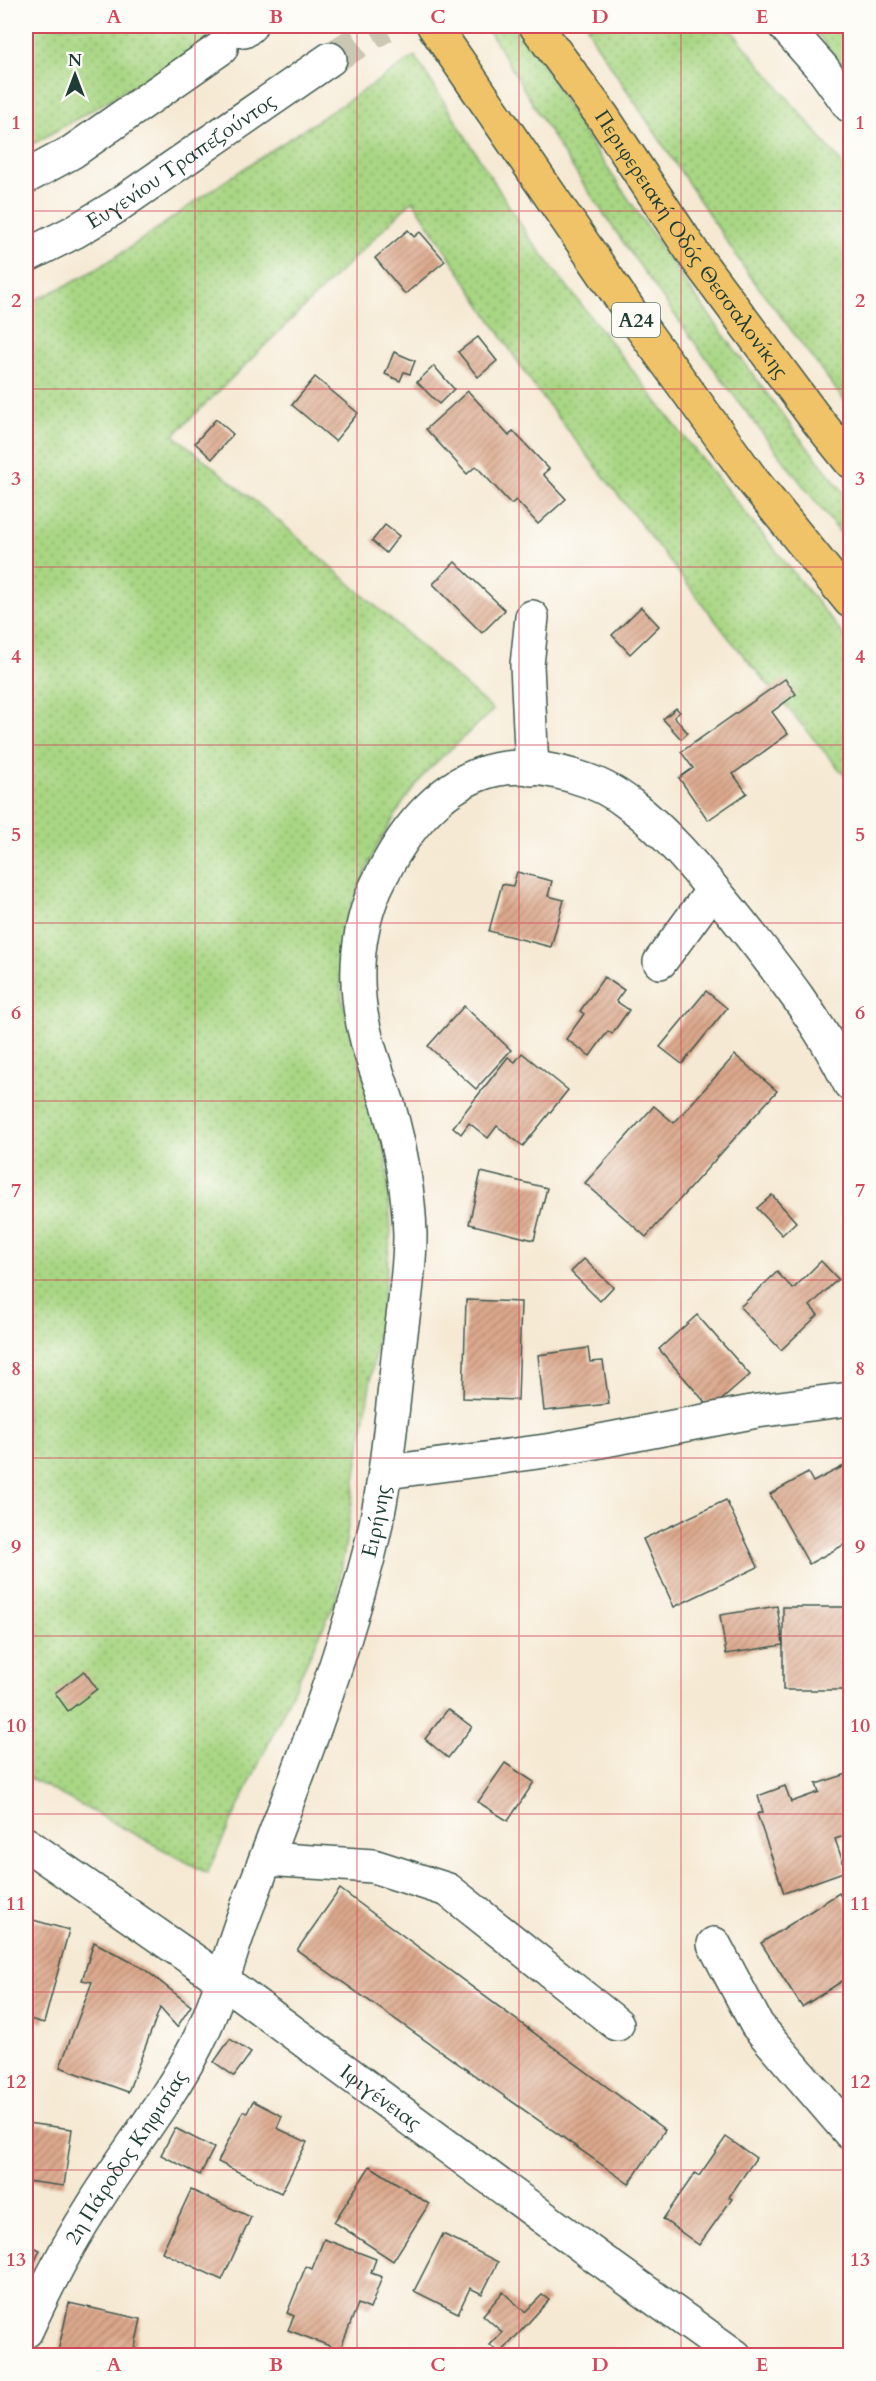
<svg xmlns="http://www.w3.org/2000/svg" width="876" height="2381" viewBox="0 0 876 2381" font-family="Cardo,serif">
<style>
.grass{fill:url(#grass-dots);stroke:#648a5c;stroke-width:1.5}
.building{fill:url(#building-hatch)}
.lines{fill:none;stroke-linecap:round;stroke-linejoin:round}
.minor-tunnel{stroke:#cac7b3;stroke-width:33;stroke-dasharray:33 16;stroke-linecap:butt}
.minor-casing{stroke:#3f574c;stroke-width:36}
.highway-casing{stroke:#3f574c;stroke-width:36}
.minor{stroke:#fff;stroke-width:33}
.highway{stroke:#f0c369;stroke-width:33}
.grid{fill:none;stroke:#d1495b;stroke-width:1.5;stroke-opacity:0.55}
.labels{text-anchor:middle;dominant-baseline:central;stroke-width:4.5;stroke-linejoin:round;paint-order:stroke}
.shield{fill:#fdfcf7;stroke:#62766e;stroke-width:1.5}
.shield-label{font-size:20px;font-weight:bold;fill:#1f3d34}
.street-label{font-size:21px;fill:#1f3d34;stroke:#fdfcf7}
.neatline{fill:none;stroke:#d1495b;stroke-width:2}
.grid-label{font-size:20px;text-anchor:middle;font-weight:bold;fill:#d1495b}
</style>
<defs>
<pattern id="grass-dots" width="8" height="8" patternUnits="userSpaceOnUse" patternTransform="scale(1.5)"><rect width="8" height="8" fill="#a8d683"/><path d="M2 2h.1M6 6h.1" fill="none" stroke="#88af6c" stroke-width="1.8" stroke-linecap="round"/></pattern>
<pattern id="building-hatch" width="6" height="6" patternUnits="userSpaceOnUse" patternTransform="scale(1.5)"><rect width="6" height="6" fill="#dca88c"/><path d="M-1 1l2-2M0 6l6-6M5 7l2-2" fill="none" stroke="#b28a73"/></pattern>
</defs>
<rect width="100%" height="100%" fill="#fdfcf7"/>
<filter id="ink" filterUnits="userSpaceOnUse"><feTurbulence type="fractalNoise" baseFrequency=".0167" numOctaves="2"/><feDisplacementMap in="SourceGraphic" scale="12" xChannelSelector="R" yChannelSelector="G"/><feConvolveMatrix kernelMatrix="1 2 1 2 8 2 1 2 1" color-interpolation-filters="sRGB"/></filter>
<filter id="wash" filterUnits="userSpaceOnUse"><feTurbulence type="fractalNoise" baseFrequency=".008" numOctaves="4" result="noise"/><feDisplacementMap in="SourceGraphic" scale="24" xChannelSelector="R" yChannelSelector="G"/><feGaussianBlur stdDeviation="1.35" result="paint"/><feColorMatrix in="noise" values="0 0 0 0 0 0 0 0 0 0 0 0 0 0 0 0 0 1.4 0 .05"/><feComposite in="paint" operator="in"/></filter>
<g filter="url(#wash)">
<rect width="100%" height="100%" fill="#f5e9d3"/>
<g class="grass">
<polygon points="26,26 233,26 210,42 26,148"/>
<path d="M 486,26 L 520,26 L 584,133 L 679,274 L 796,433 L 850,500 L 850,545 C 748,418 651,287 561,150 C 535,109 511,67 486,26 Z"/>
<polygon points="587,26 728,26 850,173 850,408 745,269 595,42"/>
<polygon points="812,26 850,26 850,77"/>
<path d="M 415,56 L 528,236 L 685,438 L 850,643 L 850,782 L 728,637 L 533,385 L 413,200 L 174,435 L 286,527 L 493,710 L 427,771 L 404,801 L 377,846 L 349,911 L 339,952 L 342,998 L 386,1155 L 391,1230 L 384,1293 L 337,1598 L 207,1873 L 26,1776 L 26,303 C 102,275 165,221 231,177 C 292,136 354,98 415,56 Z"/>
</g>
<g id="blocks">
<g class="building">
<polygon points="408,230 414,237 420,232 445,261 405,294 375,258"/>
<polygon points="478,337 497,361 478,377 458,352"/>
<polygon points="394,352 415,361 410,374 404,372 400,381 385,374"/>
<polygon points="434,366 454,389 439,404 417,382"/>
<polygon points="315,377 358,413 335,441 292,405"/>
<polygon points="468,391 509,436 513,431 549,469 543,474 566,499 538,524 516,500 511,504 476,466 467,474 426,429"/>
<polygon points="216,419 233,434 212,459 195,443"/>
<polygon points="385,525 399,536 386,553 372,541"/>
<polygon points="455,562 505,610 482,633 433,584"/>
<polygon points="641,607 659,626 630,654 612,635"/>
<polygon points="785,679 796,694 772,712 788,734 733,774 747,793 708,820 679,778 693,768 681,752"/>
<polygon points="676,708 680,712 674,717 688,733 681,739 663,719"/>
<polygon points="517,872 552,881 548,896 564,900 551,947 489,931 502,884 513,886"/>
<polygon points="604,977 624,990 616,1001 629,1010 612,1034 608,1031 590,1056 566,1039 584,1014 580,1011"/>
<polygon points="706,991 727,1008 682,1064 660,1047"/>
<polygon points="464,1006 511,1050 476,1089 428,1046"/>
<polygon points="522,1053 568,1090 523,1146 497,1126 488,1138 469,1123 461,1134 453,1127 508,1057 515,1062"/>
<polygon points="735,1055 777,1091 646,1237 585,1183 654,1106 674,1123"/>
<polygon points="481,1172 547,1188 534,1240 469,1224"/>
<polygon points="772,1195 796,1222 782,1235 757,1208"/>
<polygon points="584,1259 613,1287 600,1301 571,1272"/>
<polygon points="821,1261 838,1279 810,1306 818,1315 781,1350 740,1307 777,1272 793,1289"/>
<polygon points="466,1300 521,1302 518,1400 463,1398"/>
<polygon points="697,1315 750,1375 711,1409 659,1349"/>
<polygon points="588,1348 590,1362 603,1361 609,1404 544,1411 538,1355"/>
<polygon points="850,1463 850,1550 847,1543 809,1564 770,1494 808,1473 813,1482"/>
<polygon points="726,1500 758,1567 674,1607 643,1539"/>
<polygon points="777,1606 783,1645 726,1654 720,1615"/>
<rect x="783" y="1607" width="67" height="83"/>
<polygon points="84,1671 97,1689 68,1711 55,1693"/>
<polygon points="448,1709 472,1727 448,1758 425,1739"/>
<polygon points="505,1763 534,1782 508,1821 478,1802"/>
<polygon points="850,1773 850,1834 835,1839 846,1871 784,1893 757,1814 763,1812 758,1796 785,1786 791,1802 819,1792 816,1784"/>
<polygon points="340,1889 665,2130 629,2184 297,1950"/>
<polygon points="839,1893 850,1911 850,1976 802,2007 761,1943"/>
<polygon points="26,1918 69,1930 44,2023 26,2018"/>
<polygon points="94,1942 144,1969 191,2006 177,2027 160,2008 128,2092 60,2067 92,1982 82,1980"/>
<polygon points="230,2039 251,2053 234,2076 214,2062"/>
<polygon points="253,2101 282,2116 277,2128 307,2142 281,2193 218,2162 243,2111 247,2113"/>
<polygon points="26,2123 72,2129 64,2186 26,2181"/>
<polygon points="175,2128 214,2148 200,2175 161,2155"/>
<polygon points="726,2137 756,2158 729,2197 732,2199 699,2245 663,2219 695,2173 699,2176"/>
<polygon points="370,2166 429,2204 393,2261 334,2222"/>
<polygon points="191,2190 251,2217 222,2280 162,2252"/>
<polygon points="443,2234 498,2262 482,2294 470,2288 458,2313 414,2291"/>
<polygon points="324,2239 376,2259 371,2273 382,2277 370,2309 358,2304 340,2350 288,2330 294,2316 287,2313 306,2266 312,2269"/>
<polygon points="26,2243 40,2250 26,2281"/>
<polygon points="503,2292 525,2312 542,2295 549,2300 500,2354 490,2345 502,2332 483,2315"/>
<polygon points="69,2303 141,2319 133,2356 57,2356"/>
</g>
</g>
</g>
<g filter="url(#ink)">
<use href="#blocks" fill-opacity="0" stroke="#3f574c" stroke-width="1.5"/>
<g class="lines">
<polyline class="minor-tunnel" points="330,59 384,26"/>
<defs>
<g id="minor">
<polyline points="785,26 823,69 850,106"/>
<polyline points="244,31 250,26"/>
<polyline points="26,177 72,152 221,48"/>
<path id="s1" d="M 26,256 L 74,232 L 114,208 L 330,59"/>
<polyline points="532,617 527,665 532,769"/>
<polyline points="660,962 713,890"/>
<polyline points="387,1472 553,1450 757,1411 850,1399"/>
<path id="s2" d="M 26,1844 L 222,1980 L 597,2257 L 735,2356"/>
<polyline points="266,1859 373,1866 448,1890 617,2024"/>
<polyline points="714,1944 757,2025 850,2133"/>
<path id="s3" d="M 26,2331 C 46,2287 68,2244 94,2204 C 127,2151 167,2102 196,2046 C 218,2003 229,1955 246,1910 C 291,1793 337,1676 369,1554 C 385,1492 390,1431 397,1368 C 401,1324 410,1279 410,1235 C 409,1191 400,1146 388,1104 C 381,1083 373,1062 367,1041 C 353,989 354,939 375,889 C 389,859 406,830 430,807 C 473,765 517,759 573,776 C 595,782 615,792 632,806 C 670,835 700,874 731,911 C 775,966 819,1020 850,1084"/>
</g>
<g id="highway">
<polyline points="434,26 633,316 753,481 850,601"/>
<path id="s4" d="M 536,26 L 603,117 L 697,259 L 813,415 L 850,461"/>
</g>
</defs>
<use href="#minor" class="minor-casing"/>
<use href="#highway" class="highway-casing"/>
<use href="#minor" class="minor"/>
<use href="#highway" class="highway"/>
</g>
</g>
<path class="grid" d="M 195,26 L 195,2356M 357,26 L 357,2356M 519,26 L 519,2356M 681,26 L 681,2356M 26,211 L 850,211M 26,389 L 850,389M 26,567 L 850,567M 26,745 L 850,745M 26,923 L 850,923M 26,1101 L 850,1101M 26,1280 L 850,1280M 26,1458 L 850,1458M 26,1636 L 850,1636M 26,1814 L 850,1814M 26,1992 L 850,1992M 26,2170 L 850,2170"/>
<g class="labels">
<rect class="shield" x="612" y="303" width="48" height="34" rx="4.5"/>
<g class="shield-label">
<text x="636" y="320">Α24</text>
</g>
<g class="street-label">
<text stroke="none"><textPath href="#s1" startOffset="182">Ευγενίου Τραπεζούντος</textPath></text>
<text stroke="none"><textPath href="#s4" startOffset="268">Περιφερειακή Οδός Θεσσαλονίκης</textPath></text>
<text stroke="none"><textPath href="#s3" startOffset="888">Ειρήνης</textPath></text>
<text stroke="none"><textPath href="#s2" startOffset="436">Ιφιγένειας</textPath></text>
<text stroke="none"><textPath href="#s3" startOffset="201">2η Πάροδος Κηφισίας</textPath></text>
</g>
</g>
<rect width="876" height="2381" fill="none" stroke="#fdfcf7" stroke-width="66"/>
<g transform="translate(75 75)" stroke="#fdfcf7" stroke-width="4.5" paint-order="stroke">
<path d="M0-4.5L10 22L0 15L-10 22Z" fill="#1f3d34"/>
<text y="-9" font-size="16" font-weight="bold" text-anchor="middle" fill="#1f3d34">N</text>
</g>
<rect x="33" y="33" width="810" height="2315" class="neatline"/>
<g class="grid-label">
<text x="114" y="23">A</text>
<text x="276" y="23">B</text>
<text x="438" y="23">C</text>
<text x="600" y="23">D</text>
<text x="762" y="23">E</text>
<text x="16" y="129">1</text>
<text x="860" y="129">1</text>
<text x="16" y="307">2</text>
<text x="860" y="307">2</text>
<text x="16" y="485">3</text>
<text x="860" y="485">3</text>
<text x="16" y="663">4</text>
<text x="860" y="663">4</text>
<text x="16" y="841">5</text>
<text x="860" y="841">5</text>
<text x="16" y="1019">6</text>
<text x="860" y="1019">6</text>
<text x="16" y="1197">7</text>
<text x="860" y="1197">7</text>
<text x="16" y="1375">8</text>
<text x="860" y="1375">8</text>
<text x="16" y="1553">9</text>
<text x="860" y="1553">9</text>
<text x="16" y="1732">10</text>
<text x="860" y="1732">10</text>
<text x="16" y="1910">11</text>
<text x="860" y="1910">11</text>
<text x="16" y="2088">12</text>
<text x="860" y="2088">12</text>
<text x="16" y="2266">13</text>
<text x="860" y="2266">13</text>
<text x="114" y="2371">A</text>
<text x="276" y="2371">B</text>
<text x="438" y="2371">C</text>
<text x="600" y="2371">D</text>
<text x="762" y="2371">E</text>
</g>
</svg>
